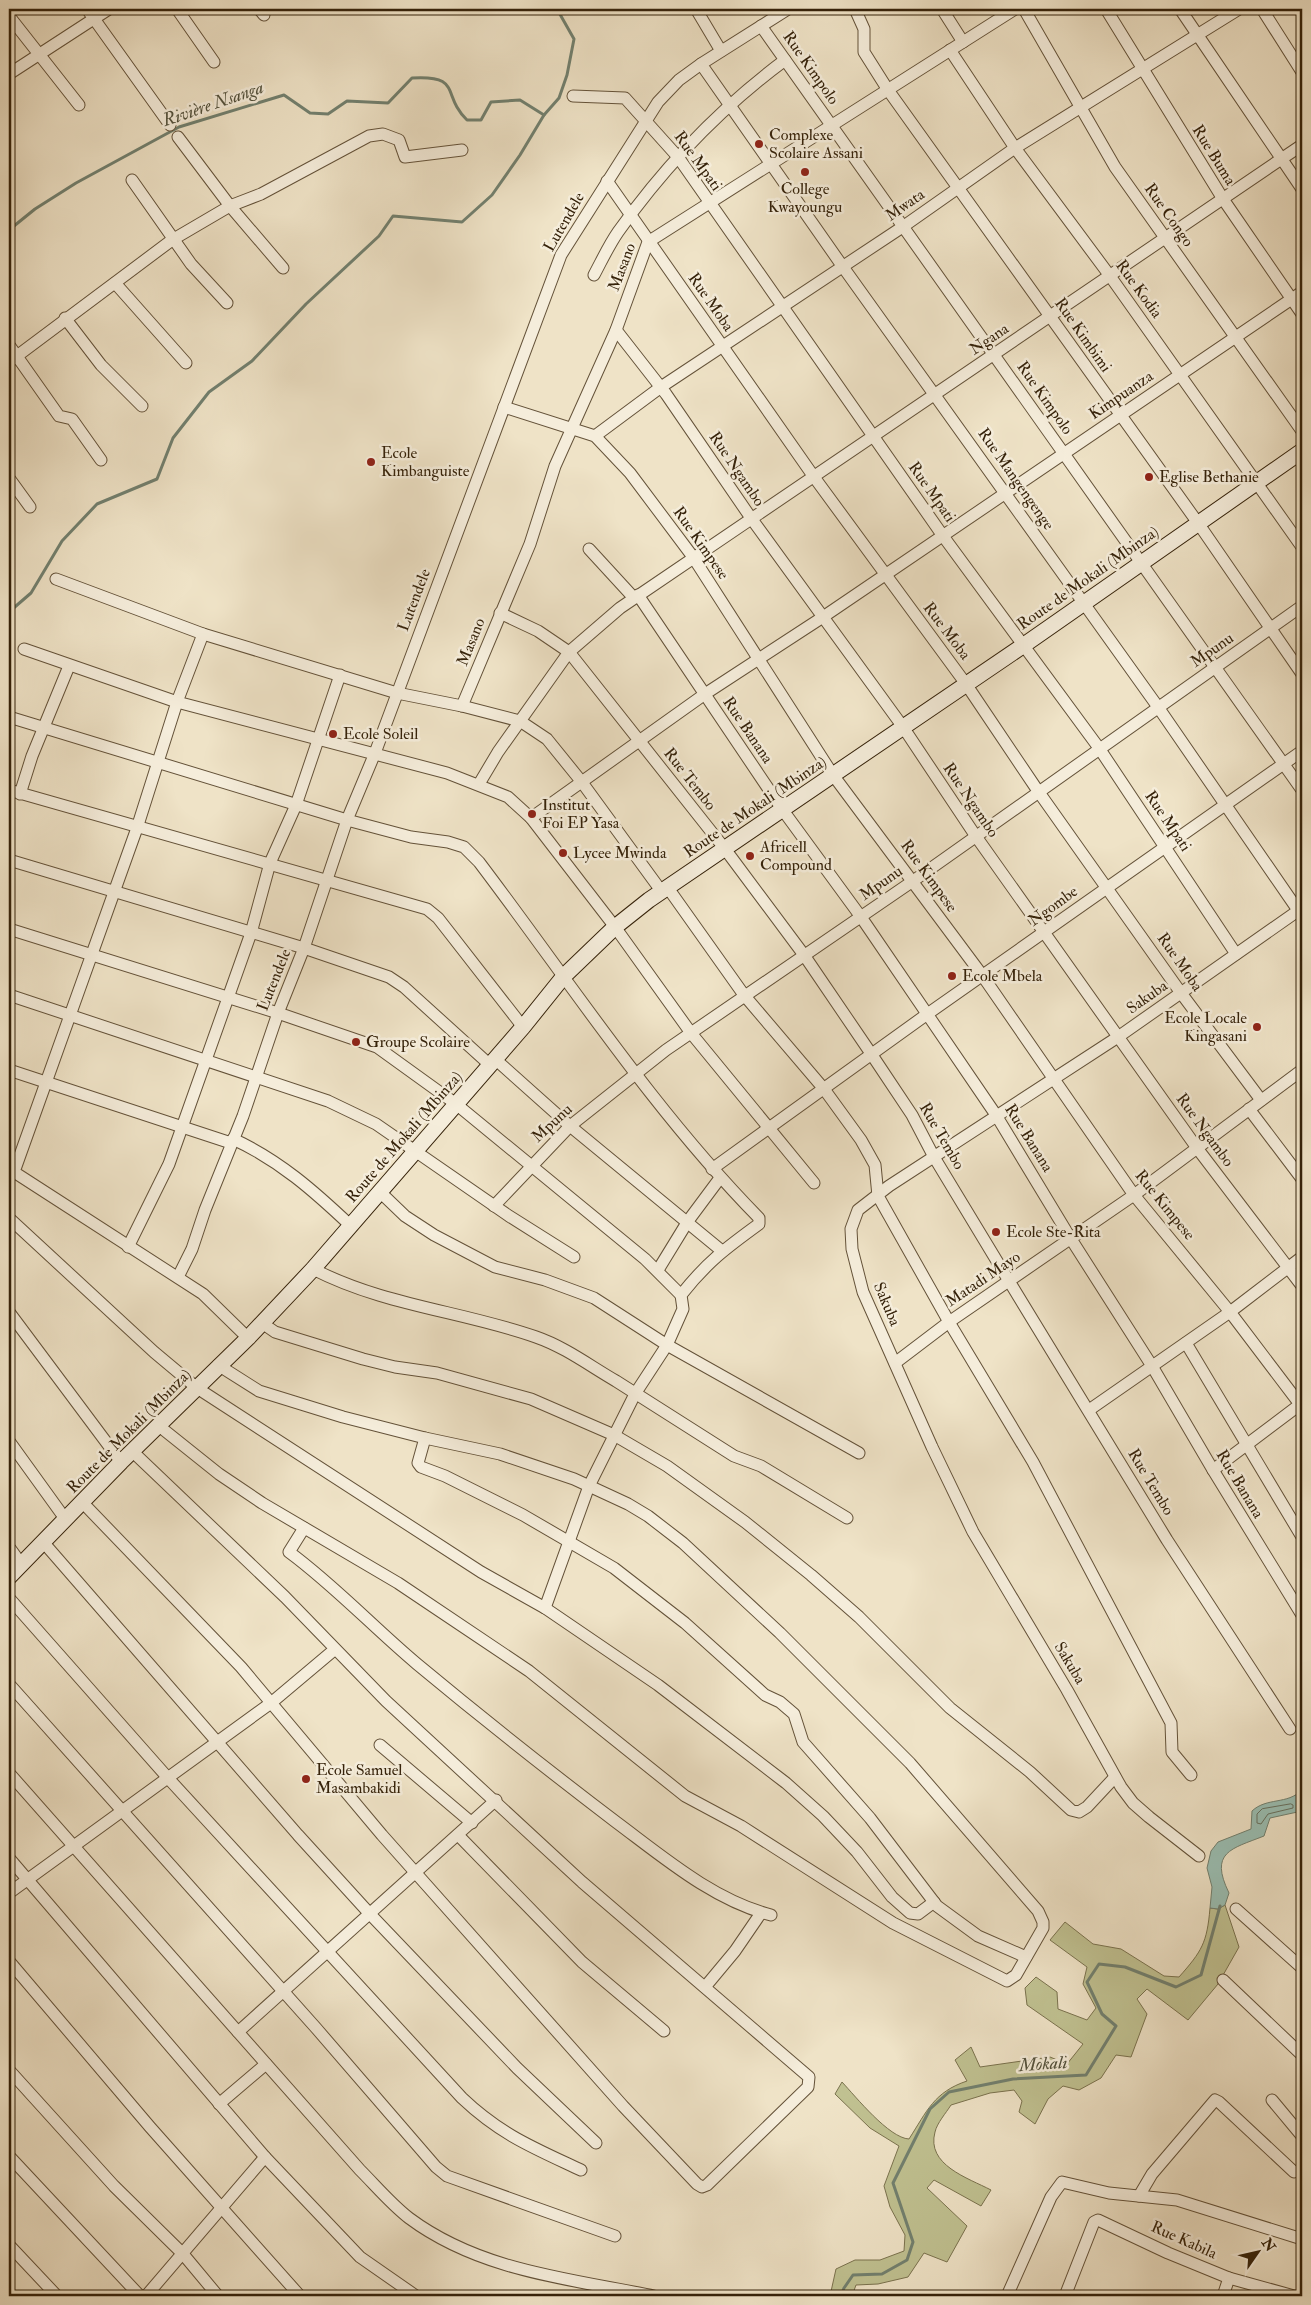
<svg xmlns="http://www.w3.org/2000/svg" width="1311" height="2305" viewBox="0 0 1311 2305" font-family="'IM FELL Double Pica',serif">
<style>
.green{fill:#c0c191;stroke:#7a724e}
.water{fill:#9abeb2;stroke:#72806f}
.lines{fill:none;stroke-linecap:round;stroke-linejoin:round}
.shore{stroke:#68705e;stroke-width:1}
.stream{stroke:#72806f;stroke-width:3}
.street-casing{stroke:#645239;stroke-width:13}
.secondary-casing{stroke:#35220a;stroke-width:17}
.street{stroke:#f5eddb;stroke-width:11}
.secondary{stroke:#f5eddb;stroke-width:15}
.poi-dot{fill:#8f2418;stroke:#f5eddb;stroke-width:2}
.labels{text-anchor:middle;dominant-baseline:central;stroke-width:5;stroke-linejoin:round;paint-order:stroke}
.street-label{font-size:16px;fill:#35220a;stroke:#f5eddb}
.poi-label{font-size:16px;fill:#35220a;stroke:#f5eddb;text-anchor:start}
.water-label{font-size:18px;font-style:italic;fill:#53513c;stroke:#f5eddb}
</style>
<rect width="100%" height="100%" fill="#efe3c7"/>
<filter id="stains"><feTurbulence type="fractalNoise" baseFrequency=".004" numOctaves="4"/><feColorMatrix values="0 0 0 0 .2 0 0 0 0 .09 0 0 0 0 .02 0 0 0 .5 -.17"/></filter>
<radialGradient id="worn" r=".72"><stop offset=".6" stop-color="#630" stop-opacity="0"/><stop offset="1" stop-color="#630" stop-opacity=".3"/></radialGradient>
<path class="green" d="M 1225,1905 L 1239,1947 L 1218,1984 L 1188,2020 L 1147,1989 L 1137,1999 L 1147,2014 L 1131,2057 L 1116,2055 L 1101,2078 L 1079,2090 L 1063,2086 L 1048,2099 L 1035,2124 L 1019,2112 L 1022,2101 L 1014,2090 L 990,2093 L 951,2105 C 946,2113 937,2123 935,2132 C 926,2165 968,2178 991,2190 L 981,2206 L 934,2180 L 927,2188 L 967,2226 L 947,2262 L 924,2253 L 908,2277 L 878,2284 L 856,2285 L 852,2296 L 830,2296 L 836,2269 L 855,2260 L 880,2260 L 904,2251 L 905,2235 L 890,2207 L 884,2186 L 899,2146 L 870,2128 L 835,2094 L 842,2082 C 856,2097 889,2138 909,2139 C 927,2111 934,2092 967,2081 L 955,2060 L 971,2047 L 980,2067 L 1050,2057 L 1067,2064 L 1083,2044 L 1027,2005 L 1025,1988 L 1036,1977 L 1057,1992 L 1058,2009 L 1087,2020 L 1096,2008 L 1083,1984 L 1087,1967 L 1050,1940 L 1065,1922 L 1093,1944 L 1121,1949 L 1164,1976 L 1179,1977 C 1202,1951 1207,1943 1210,1908 L 1218,1909 Z"/>
<path class="water" d="M 1302,1790 L 1302,1811 L 1270,1818 L 1264,1836 C 1231,1849 1209,1852 1229,1893 L 1225,1905 L 1218,1909 L 1210,1908 L 1212,1887 L 1207,1868 L 1211,1851 L 1218,1842 L 1251,1829 L 1252,1811 C 1267,1797 1287,1805 1302,1790 Z"/>
<g class="lines">
<polygon class="shore" points="1291,1804 1293,1805 1293,1808 1268,1814 1261,1824 1257,1823 1257,1814 1262,1809"/>
<g class="stream">
<path d="M 9,230 L 35,209 L 76,183 L 179,127 L 284,95 L 310,113 L 328,114 L 347,101 L 388,103 L 412,78 C 463,75 441,95 467,120 L 481,120 L 491,102 L 520,100 L 544,115"/>
<polyline points="9,612 31,593 62,541 97,504 157,479 173,438 209,392 252,361 306,304 379,236 393,216 462,222 492,195 520,155 544,115 559,98 567,75 574,39 557,9"/>
<polyline points="841,2296 844,2288 853,2275 882,2274 907,2260 913,2242 893,2183 930,2109 949,2092 1013,2079 1086,2075 1116,2026 1102,2014 1087,1982 1099,1964 1125,1967 1176,1987 1201,1975 1220,1906"/>
</g>
<defs>
<g id="street">
<polyline points="87,9 170,125"/>
<polyline points="177,9 214,62"/>
<polyline points="259,9 264,15"/>
<polyline points="696,9 721,51"/>
<polyline points="855,9 864,29 864,52 888,90 1198,523 1302,674"/>
<polyline points="942,9 963,42"/>
<polyline points="1024,9 1115,167 1302,431"/>
<polyline points="1106,9 1223,199 1302,314"/>
<polyline points="1180,9 1302,189"/>
<polyline points="1262,9 1302,72"/>
<polyline points="9,16 79,105"/>
<polyline points="761,26 1302,790"/>
<polyline points="950,50 1015,148 1110,276 1302,547"/>
<polyline points="701,64 843,267 1158,707 1302,916"/>
<polyline points="9,74 109,9"/>
<polyline points="573,96 625,98 678,157 943,536 1099,748 1236,954"/>
<polyline points="178,137 230,206 283,268"/>
<polyline points="132,180 191,264 227,303"/>
<polyline points="607,181 814,477 966,684 1038,791 1181,993 1261,1100"/>
<path d="M 594,275 C 602,260 609,245 618,232 C 664,167 722,107 785,60"/>
<polyline points="115,283 186,363"/>
<polyline points="65,318 101,365 142,406"/>
<polyline points="616,330 666,394 751,518 903,727 975,835 1197,1148 1302,1286"/>
<polyline points="9,345 59,416 72,419 101,460"/>
<polyline points="9,362 172,240 230,206 261,194 369,136 383,134 399,140 405,157 462,150"/>
<polyline points="504,407 595,436 630,473 693,557 833,775 982,975 1134,1195 1230,1312 1302,1407"/>
<polyline points="595,436 661,387 904,226 1015,148 1239,9"/>
<polyline points="9,478 30,507"/>
<polyline points="589,549 634,598"/>
<polyline points="56,579 203,634 397,693 462,706 520,721 547,739 581,781 662,892"/>
<polyline points="638,595 782,809 861,917 996,1115 1071,1239 1152,1366 1213,1470 1302,1615"/>
<polyline points="500,613 538,631 569,652 725,849 804,955 872,1055 912,1115 934,1157 1009,1281 1167,1540 1290,1729"/>
<polyline points="203,634 177,702 137,828 14,1172 203,1294 248,1338"/>
<polyline points="24,649 177,702 447,773 508,797 531,818 615,927 691,1033 814,1183"/>
<polyline points="462,706 530,544 555,466 616,330 648,242 1015,9"/>
<path d="M 9,717 L 347,820 L 411,837 L 448,842 L 464,847 L 479,862 C 570,982 653,1110 759,1218 L 759,1224 C 726,1248 707,1262 681,1295 L 683,1309 L 667,1345 L 635,1394 L 589,1486 L 545,1608"/>
<polyline points="479,784 498,752 569,652 620,608 1302,145"/>
<polyline points="9,790 427,909 438,918 523,1027"/>
<polyline points="20,794 32,756 69,666"/>
<polyline points="531,818 705,694 823,617 1302,292"/>
<polyline points="9,860 304,948 389,977 404,987 490,1065"/>
<polyline points="668,888 744,995 824,1089 861,1140 875,1165 878,1196 949,1322 1033,1462 1171,1723 1172,1752 1191,1775"/>
<polyline points="9,929 278,1013 377,1047 456,1104 645,1259 681,1295"/>
<polyline points="9,995 328,1101 376,1124 509,1216 574,1257"/>
<polyline points="495,1059 570,1126 722,1251"/>
<polyline points="9,1070 231,1143"/>
<polyline points="1249,1109 1302,1179"/>
<path d="M 233,1139 C 279,1160 314,1191 351,1226"/>
<polyline points="712,1169 926,1015 1302,751"/>
<polyline points="379,1191 405,1216 434,1235 495,1267 545,1280 594,1298 667,1345 859,1453"/>
<polyline points="494,1206 570,1126 666,1050 913,881 1302,606"/>
<polyline points="9,1218 154,1352 197,1388 481,1572 545,1608 658,1685 786,1783 823,1816 857,1852 892,1897 910,1913 918,1914 934,1902"/>
<polyline points="128,1247 169,1164 251,933 270,863 296,805 340,675"/>
<path d="M 313,1269 C 385,1306 462,1311 536,1337 C 565,1347 590,1366 616,1381 C 655,1406 694,1431 734,1456 L 761,1466 L 847,1518"/>
<polyline points="658,1270 688,1221 720,1178"/>
<polyline points="178,1277 192,1249 205,1210 243,1116 278,1013 304,948 347,820 375,753 561,255 658,102 679,80 701,64 788,9"/>
<polyline points="9,1312 121,1462"/>
<polyline points="262,1323 275,1332 363,1359 395,1367 437,1373 531,1399 614,1435 667,1466 745,1522 811,1575 859,1617 950,1708 1030,1772 1071,1810 1079,1812 1087,1807 1115,1777"/>
<polyline points="1186,1343 1302,1537"/>
<polyline points="895,1363 949,1322 1134,1195 1302,1070"/>
<polyline points="1089,1410 1230,1312 1302,1257"/>
<polyline points="159,1426 219,1474 262,1503 398,1583 529,1671 685,1796 741,1826 893,1923 1007,1981 1016,1975 1043,1928 1043,1922 1038,1911 910,1763 780,1633 683,1543 648,1516 628,1504 574,1479 500,1454 425,1438 343,1417 259,1391 218,1365"/>
<polyline points="425,1438 418,1463 421,1467 445,1476 523,1515 614,1568 685,1623 765,1695 780,1702 794,1714 803,1742 870,1818 937,1906 978,1936 1026,1957"/>
<polyline points="9,1441 66,1520"/>
<polyline points="1213,1470 1302,1403"/>
<polyline points="83,1503 241,1667 382,1835 623,2106 697,2184 702,2187 707,2185 808,2087 809,2077 582,1882 386,1701 285,1597 133,1452"/>
<path d="M 304,1528 L 289,1552 C 334,1585 373,1627 417,1664 C 482,1718 549,1771 616,1822 C 663,1857 713,1900 771,1915"/>
<polyline points="44,1543 298,1835 369,1913 517,2068 596,2143"/>
<polyline points="9,1547 22,1565"/>
<path d="M 9,1598 L 168,1778 L 462,2098 C 501,2135 534,2148 581,2170"/>
<polyline points="9,1684 316,2028 436,2167 447,2176 615,2236"/>
<polyline points="380,1745 472,1823"/>
<path d="M 9,1773 L 360,2170 C 376,2186 391,2204 409,2218 C 480,2271 570,2279 654,2296"/>
<polyline points="458,1835 582,1962 664,2031"/>
<polyline points="1199,1856 1149,1817 1133,1803 1121,1787 1067,1690 973,1532 932,1447 863,1292 852,1249 851,1229 858,1210 889,1186 1118,1037 1302,908"/>
<polyline points="9,1858 265,2157 360,2257 416,2296"/>
<polyline points="9,1893 271,1703 334,1650"/>
<polyline points="1236,1909 1302,1968"/>
<polyline points="9,1961 150,2127 300,2296"/>
<polyline points="1223,1980 1302,2055"/>
<polyline points="705,1987 735,1951 761,1913"/>
<polyline points="238,2032 496,1800"/>
<polyline points="9,2070 114,2186 183,2254 218,2296"/>
<polyline points="1272,2100 1302,2136"/>
<polyline points="219,2104 266,2064"/>
<polyline points="9,2156 140,2296"/>
<polyline points="1139,2196 1152,2174 1215,2100 1219,2102 1294,2172"/>
<polyline points="9,2245 57,2296"/>
<polyline points="146,2296 265,2157"/>
<polyline points="1007,2296 1051,2197 1062,2182 1109,2193 1177,2200 1302,2239"/>
<polyline points="1065,2296 1094,2222 1098,2220 1168,2253 1229,2278 1294,2296"/>
<polyline points="1223,2296 1229,2278"/>
</g>
<polyline id="secondary" points="9,1577 121,1462 248,1338 313,1269 523,1027 564,976 615,927 649,900 1024,645 1302,451"/>
</defs>
<use href="#street" class="street-casing"/>
<use href="#secondary" class="secondary-casing"/>
<use href="#street" class="street"/>
<use href="#secondary" class="secondary"/>
</g>
<g class="poi-dot">
<circle cx="759" cy="144" r="5"/>
<circle cx="805" cy="172" r="5"/>
<circle cx="371" cy="462" r="5"/>
<circle cx="1149" cy="477" r="5"/>
<circle cx="333" cy="734" r="5"/>
<circle cx="532" cy="814" r="5"/>
<circle cx="563" cy="853" r="5"/>
<circle cx="750" cy="856" r="5"/>
<circle cx="952" cy="976" r="5"/>
<circle cx="1257" cy="1027" r="5"/>
<circle cx="356" cy="1042" r="5"/>
<circle cx="996" cy="1232" r="5"/>
<circle cx="306" cy="1779" r="5"/>
</g>
<g class="labels">
<g class="street-label">
<text transform="translate(811 68) rotate(55)">Rue Kimpolo</text>
<text transform="translate(1214 155) rotate(58)">Rue Buma</text>
<text transform="translate(698 161) rotate(54)">Rue Mpati</text>
<text transform="translate(905 205) rotate(-35)">Mwata</text>
<text transform="translate(1169 215) rotate(55)">Rue Congo</text>
<text transform="translate(564 222) rotate(-60)">Lutendele</text>
<text transform="translate(622 267) rotate(-69)">Masano</text>
<text transform="translate(1139 289) rotate(54)">Rue Kodia</text>
<text transform="translate(711 302) rotate(55)">Rue Moba</text>
<text transform="translate(1083 335) rotate(55)">Rue Kimbimi</text>
<text transform="translate(989 339) rotate(-34)">Ngana</text>
<text transform="translate(1121 395) rotate(-34)">Kimpuanza</text>
<text transform="translate(1045 398) rotate(55)">Rue Kimpolo</text>
<text transform="translate(737 469) rotate(56)">Rue Ngambo</text>
<text transform="translate(1016 479) rotate(55)">Rue Mangengenge</text>
<text transform="translate(932 492) rotate(55)">Rue Mpati</text>
<text transform="translate(701 543) rotate(55)">Rue Kimpese</text>
<text transform="translate(1088 578) rotate(-35)">Route de Mokali (Mbinza)</text>
<text transform="translate(414 600) rotate(-69)">Lutendele</text>
<text transform="translate(947 631) rotate(53)">Rue Moba</text>
<text transform="translate(471 642) rotate(-68)">Masano</text>
<text transform="translate(1212 650) rotate(-35)">Mpunu</text>
<text transform="translate(748 730) rotate(56)">Rue Banana</text>
<text transform="translate(690 779) rotate(52)">Rue Tembo</text>
<text transform="translate(971 800) rotate(56)">Rue Ngambo</text>
<text transform="translate(755 807) rotate(-34)">Route de Mokali (Mbinza)</text>
<text transform="translate(1168 821) rotate(56)">Rue Mpati</text>
<text transform="translate(929 876) rotate(54)">Rue Kimpese</text>
<text transform="translate(881 883) rotate(-35)">Mpunu</text>
<text transform="translate(1053 906) rotate(-36)">Ngombe</text>
<text transform="translate(1180 962) rotate(55)">Rue Moba</text>
<text transform="translate(274 980) rotate(-68)">Lutendele</text>
<text transform="translate(1147 997) rotate(-35)">Sakuba</text>
<text transform="translate(552 1123) rotate(-43)">Mpunu</text>
<text transform="translate(1205 1130) rotate(54)">Rue Ngambo</text>
<text transform="translate(942 1136) rotate(60)">Rue Tembo</text>
<text transform="translate(404 1137) rotate(-49)">Route de Mokali (Mbinza)</text>
<text transform="translate(1029 1138) rotate(58)">Rue Banana</text>
<text transform="translate(1165 1205) rotate(51)">Rue Kimpese</text>
<text transform="translate(983 1279) rotate(-34)">Matadi Mayo</text>
<text transform="translate(887 1304) rotate(67)">Sakuba</text>
<text transform="translate(129 1431) rotate(-45)">Route de Mokali (Mbinza)</text>
<text transform="translate(1151 1482) rotate(59)">Rue Tembo</text>
<text transform="translate(1240 1484) rotate(59)">Rue Banana</text>
<text transform="translate(1070 1663) rotate(59)">Sakuba</text>
<text transform="translate(1184 2240) rotate(24)">Rue Kabila</text>
</g>
<g class="poi-label">
<text x="769" y="135">Complexe<tspan x="769" dy="18">Scolaire Assani</tspan></text>
<text x="805" y="189" text-anchor="middle">College<tspan x="805" dy="18">Kwayoungu</tspan></text>
<text x="381" y="453">Ecole<tspan x="381" dy="18">Kimbanguiste</tspan></text>
<text x="1159" y="477">Eglise Bethanie</text>
<text x="343" y="734">Ecole Soleil</text>
<text x="542" y="805">Institut<tspan x="542" dy="18">Foi EP Yasa</tspan></text>
<text x="760" y="847">Africell<tspan x="760" dy="18">Compound</tspan></text>
<text x="573" y="853">Lycee Mwinda</text>
<text x="962" y="976">Ecole Mbela</text>
<text x="1247" y="1018" text-anchor="end">Ecole Locale<tspan x="1247" dy="18">Kingasani</tspan></text>
<text x="366" y="1042">Groupe Scolaire</text>
<text x="1006" y="1232">Ecole Ste-Rita</text>
<text x="316" y="1770">Ecole Samuel<tspan x="316" dy="18">Masambakidi</tspan></text>
</g>
<g class="water-label">
<text transform="translate(213 104) rotate(-19)">Rivière Nsanga</text>
<text transform="translate(1043 2064) rotate(-4)">Mokali</text>
</g>
</g>
<rect width="1311" height="2305" fill="none" stroke="#efe3c7" stroke-width="30"/>
<rect x="10" y="10" width="1291" height="2285" fill="none" stroke="#35220a" stroke-width="2.5"/>
<rect x="15" y="15" width="1281" height="2275" fill="none" stroke="#35220a"/>
<g transform="translate(1258 2252) rotate(56)" stroke="#f5eddb" stroke-width="4" paint-order="stroke">
<path d="M0-4L9 19L0 12L-9 19Z" fill="#35220a"/>
<text y="-8" font-size="14" font-weight="bold" text-anchor="middle" fill="#35220a">N</text>
</g>
<rect width="100%" height="100%" filter="url(#stains)"/>
<rect width="100%" height="100%" fill="url(#worn)"/>
</svg>
